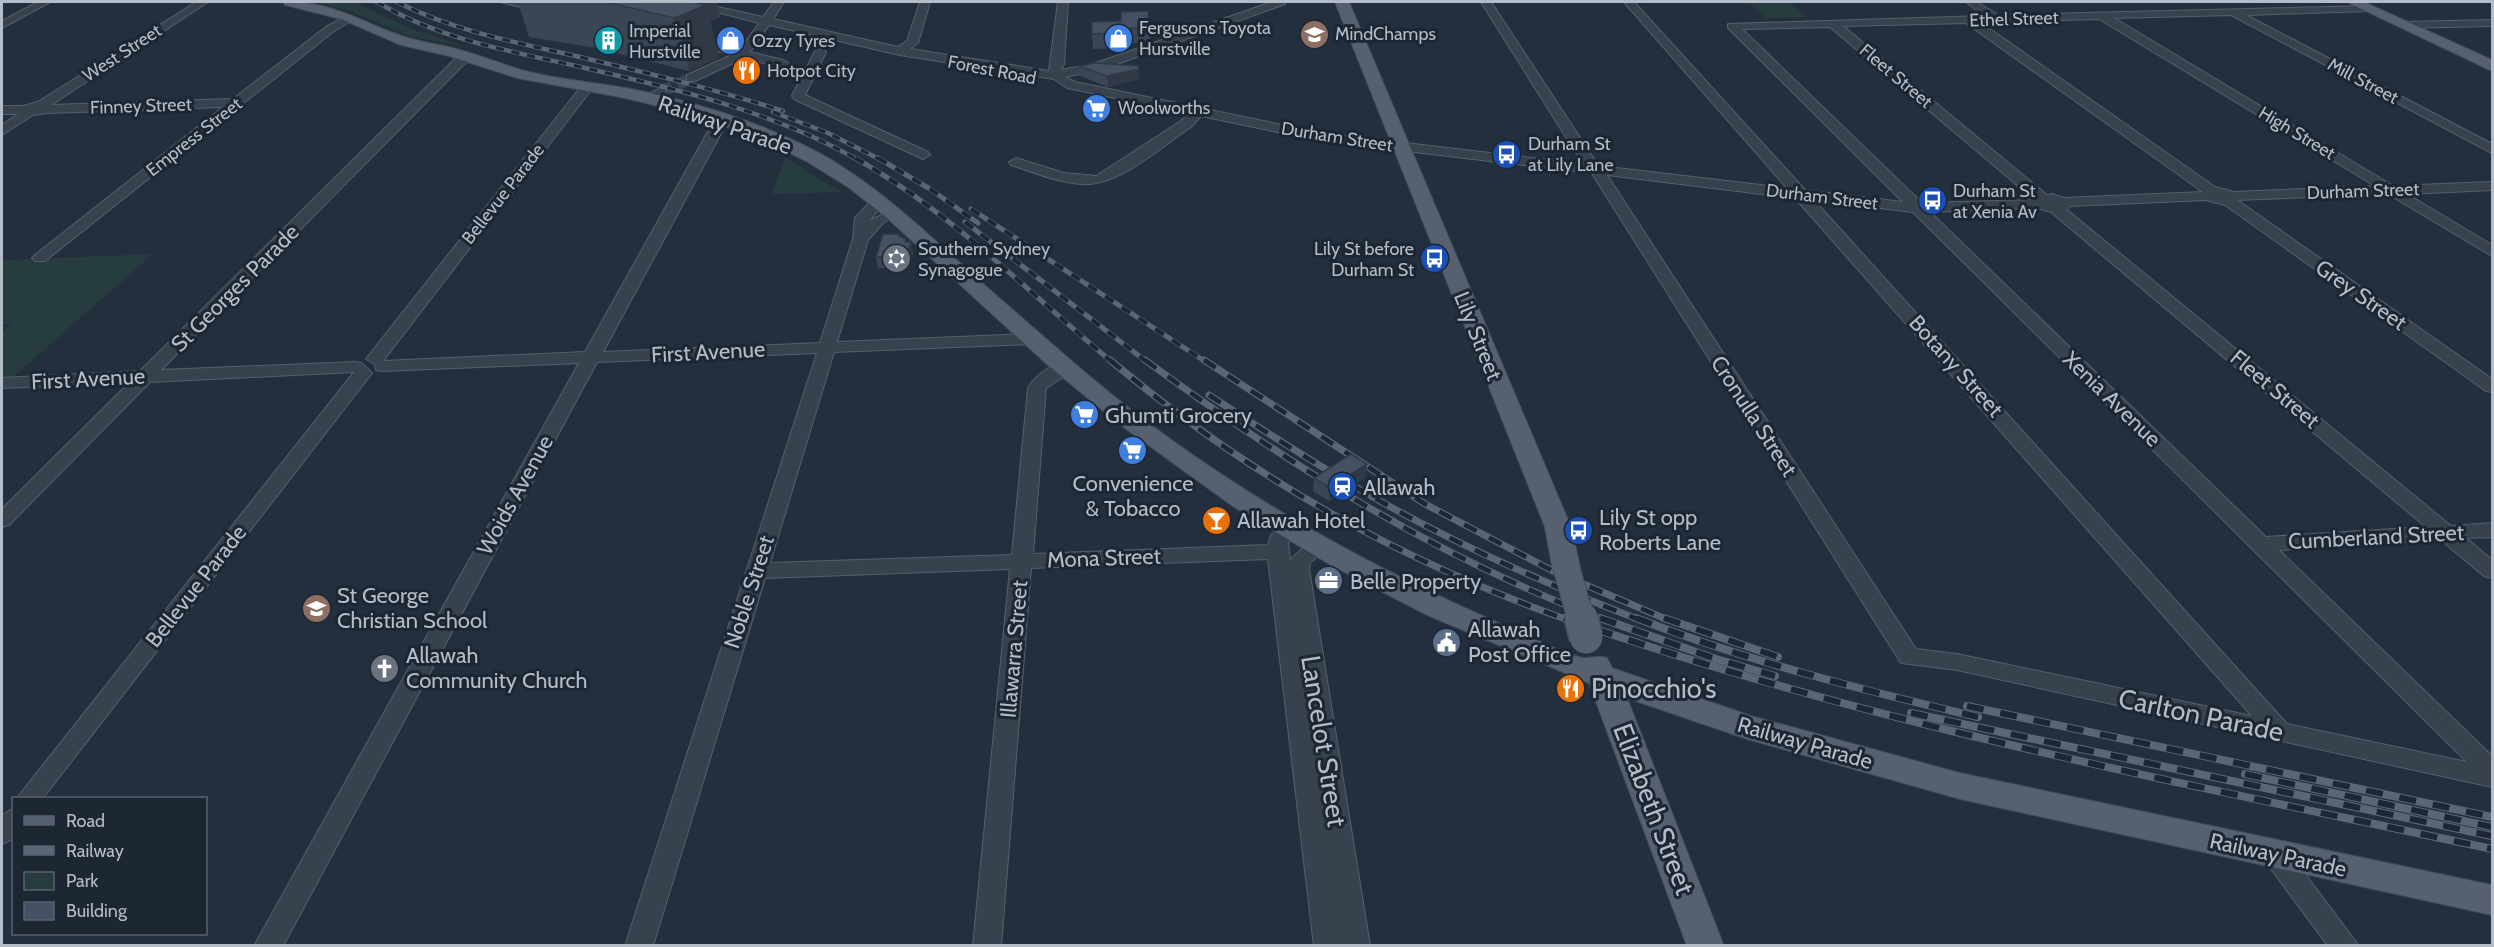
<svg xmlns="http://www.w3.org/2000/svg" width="2494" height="947" viewBox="0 0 2494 947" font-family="Cabin,sans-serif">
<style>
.green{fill:#263c3f}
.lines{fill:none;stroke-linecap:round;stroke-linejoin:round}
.minor-tunnel{stroke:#3a4453;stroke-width:12;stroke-dasharray:12 6;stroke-linecap:butt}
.minor-casing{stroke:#565f6c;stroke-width:2}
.major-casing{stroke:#414a57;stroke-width:2}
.minor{fill:#38414e;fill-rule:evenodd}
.major{fill:#56606e;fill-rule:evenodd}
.rail-far3-casing{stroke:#5a6575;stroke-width:4.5}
.rail-far2-casing{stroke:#5a6575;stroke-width:5}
.rail-far1-casing{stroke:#5a6575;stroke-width:7}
.rail-casing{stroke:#5a6575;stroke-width:8}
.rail-far3{stroke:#1d2633;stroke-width:3;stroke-dasharray:8;stroke-linecap:butt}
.rail-far2{stroke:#1d2633;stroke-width:4;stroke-dasharray:10;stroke-linecap:butt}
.rail-far1{stroke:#1d2633;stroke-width:4.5;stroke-dasharray:14;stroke-linecap:butt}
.rail{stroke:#1d2633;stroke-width:6;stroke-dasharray:17;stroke-linecap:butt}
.major-bridge-far1-casing{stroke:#414a57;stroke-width:28;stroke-linecap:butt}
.major-bridge-casing{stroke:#414a57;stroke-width:36;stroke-linecap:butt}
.major-bridge-far1{stroke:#56606e;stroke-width:26}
.major-bridge{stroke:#56606e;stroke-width:33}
.wall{fill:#3b4654}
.shaded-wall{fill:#303945}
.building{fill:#455162;stroke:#303945;stroke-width:1.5}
.labels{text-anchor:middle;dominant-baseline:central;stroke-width:6;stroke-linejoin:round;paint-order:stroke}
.far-street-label{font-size:18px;fill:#b4bcc9;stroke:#1d2633}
.far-poi-label{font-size:18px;fill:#b4bcc9;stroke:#1d2633;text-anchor:start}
.street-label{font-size:22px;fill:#b4bcc9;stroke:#1d2633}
.poi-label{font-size:22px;fill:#b4bcc9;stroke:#1d2633;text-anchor:start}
.near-poi-label{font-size:27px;fill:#b4bcc9;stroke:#1d2633;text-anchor:start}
.near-street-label{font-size:27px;fill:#b4bcc9;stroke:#1d2633}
</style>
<rect width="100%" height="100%" fill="#242f3e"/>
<g class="green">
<polygon points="313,2 354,2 412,29 470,48 409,36 353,12"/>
<polygon points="1788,2 1807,17 1767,18 1749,3"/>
<polygon points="785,157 786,158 841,192 772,194"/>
<polygon points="153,254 13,377 2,377 2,332 11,324 2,324 2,260"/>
</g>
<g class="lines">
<polyline class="minor-tunnel" points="661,92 691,78"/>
<defs>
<g id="minor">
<polygon points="38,2 50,2 2,28 2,21"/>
<polygon points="196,2 208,2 51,105 233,99 326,27 346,16 356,18 334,31 45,261 35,261 32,258 35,255 223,107 47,113 33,115 2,135 2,125 18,114 2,114 2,106 23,106 38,102"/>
<polygon points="500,2 520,2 548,9 543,12"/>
<path d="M 678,2 L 695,2 L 763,17 L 774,2 L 784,2 L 773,19 L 898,47 L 907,41 L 920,2 L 930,2 L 918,43 L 910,49 L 1049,71 L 1058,2 L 1068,2 L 1064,64 L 1061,70 L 1093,64 L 1272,2 L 1286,2 L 1285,4 L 1100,70 L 1065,77 L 1075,82 L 1321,133 L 1583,164 L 1481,2 L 1491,2 L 1598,165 L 1583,172 L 1321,141 L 1201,116 L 1191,127 C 1162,146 1118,187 1082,184 C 1058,183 1034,172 1011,165 L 1009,162 L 1016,158 L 1064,173 L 1096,176 L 1181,121 L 1189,113 L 1067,88 L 1054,79 L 900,55 L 769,25 L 750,52 L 783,60 L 804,72 L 816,50 L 824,50 L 826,52 L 805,95 L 928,152 L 930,155 L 923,159 L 794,99 L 792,96 L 800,80 L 775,66 L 744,58 L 695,81 L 687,81 L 687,75 L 732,55 L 688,43 L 688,39 L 740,50 L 759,23 Z"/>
<path d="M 1624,2 L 1634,2 L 1805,190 L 1903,202 L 1728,28 L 1728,24 L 1984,16 L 1966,2 L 1977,2 L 1998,15 L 2372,6 L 2372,10 L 2368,11 L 2246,15 L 2492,144 L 2492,153 L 2231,15 L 2114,18 L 2393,186 L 2492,182 L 2492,190 L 2407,194 L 2492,245 L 2492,256 L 2388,194 L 2237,200 L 2492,379 L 2492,392 L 2486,391 L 2225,205 L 2206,200 L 2070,206 L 2067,210 L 2451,526 L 2492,523 L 2492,537 L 2466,538 L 2492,560 L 2492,578 L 2484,576 L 2441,540 L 2279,550 L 2492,756 L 2492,787 L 1957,670 L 1901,663 L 1593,175 L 1608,167 L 1787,188 ZM 2099,19 L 2375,186 L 2234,192 L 2215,187 L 1980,22 ZM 1966,23 L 2203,192 L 2064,198 L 2052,194 L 2047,195 L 1843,26 ZM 1830,27 L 2035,200 L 1922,203 L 1742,29 ZM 1607,175 L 1795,198 L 2252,716 L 1957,654 L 1916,649 ZM 1814,200 L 1913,212 L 2467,762 L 2287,724 ZM 2037,208 L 2051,212 L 2426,527 L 2266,537 L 1930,212 Z"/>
<polygon points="2492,20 2492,26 2404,28 2398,25 2404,22"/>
<polygon points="465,54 475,57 462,66 161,370 355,362 361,363 372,373 43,798 17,798 354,372 150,382 9,525 2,527 2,509 129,383 2,388 2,378 140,371 454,60"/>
<path d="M 587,83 L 593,87 L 591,90 L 383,361 L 585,352 L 711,126 L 710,113 L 720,113 L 725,126 L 603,352 L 820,343 L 853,239 L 855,218 L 874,198 L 884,198 L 886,201 L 869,221 L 894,209 L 901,213 L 883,223 L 868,240 L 837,342 L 1033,334 L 1042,339 L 1033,344 L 834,352 L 770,563 L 1012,555 L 1028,388 C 1036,375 1055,360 1071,364 L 1074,368 L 1071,372 L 1046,388 L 1033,554 L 1268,545 L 1271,535 L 1293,523 L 1300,525 L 1303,530 L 1288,543 L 1290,560 L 1311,541 L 1325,541 L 1328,546 L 1310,563 L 1309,569 L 1370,946 L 1314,946 L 1268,559 L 1031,568 L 1001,946 L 973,946 L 1010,569 L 765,578 L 653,946 L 625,946 L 817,353 L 597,362 L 283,946 L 254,946 L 579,363 L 382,371 L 376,370 L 375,364 L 366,359 L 583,84 Z"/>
<polygon points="661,88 665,89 665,95 647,102 641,98"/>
<polygon points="14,808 14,838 2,844 2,815"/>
<polygon points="2275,843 2284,846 2359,946 2328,946 2266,862 2262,854 2266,846"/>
</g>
<g id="major">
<path d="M 283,2 C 336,0 365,26 412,39 C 427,43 442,45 457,49 C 478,55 500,63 521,70 C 555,79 591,82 626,88 C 692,101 759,121 819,153 C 877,185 925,231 973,275 C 1011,308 1049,342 1087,374 C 1211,479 1352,559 1501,624 C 1518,631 1569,657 1585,658 C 1594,658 1597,655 1607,658 L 1612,668 L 1751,716 L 1960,773 L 2492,885 L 2492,915 L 1960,799 L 1747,739 L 1627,698 L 1724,946 L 1687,946 L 1589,683 L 1427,615 L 1329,564 L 1234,507 L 1119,424 L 1049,366 L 886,217 L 848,187 L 806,161 L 761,139 L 691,114 L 625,98 L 517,78 L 449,56 L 401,45 L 341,19 L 285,5 Z"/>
<polygon points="1335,2 1349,2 1571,527 1580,566 1576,573 1566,575 1556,573 1552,566 1545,527"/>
<polygon points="2347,2 2364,2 2492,60 2492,71"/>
</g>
</defs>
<use href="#minor" class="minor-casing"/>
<use href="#major" class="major-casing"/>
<use href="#minor" class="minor"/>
<use href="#major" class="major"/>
<defs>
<g id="rail-far3">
<path d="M 377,2 C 437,38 504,50 572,65 C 668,87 771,110 858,160"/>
<path d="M 397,2 C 456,32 520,43 584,58 C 651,74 718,90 783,111"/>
<polyline points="773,112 828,133 881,160"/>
</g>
<g id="rail-far2">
<path d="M 855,158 C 951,212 1028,292 1112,362"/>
<polyline points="878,158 930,189 978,223"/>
<polyline points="971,209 1206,362"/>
<polyline points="965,222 1147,362"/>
</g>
<g id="rail-far1">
<path d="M 1110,360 C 1250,477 1396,559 1568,620"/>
<path d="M 1145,360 C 1287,464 1438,558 1604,620"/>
<polyline points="1204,360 1425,504 1553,571 1668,620"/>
<path d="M 1209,395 C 1267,433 1326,471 1387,505 C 1468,550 1554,587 1640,620"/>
</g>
<g id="rail">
<path d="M 1564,618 C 1865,724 2180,782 2492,849"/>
<polyline points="1600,618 1716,659 1775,676"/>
<path d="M 1636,618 C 1747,661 1862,690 1978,717"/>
<polyline points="1664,618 1778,657"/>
<polyline points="1967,706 2492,817"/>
<polyline points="1911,713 2492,836"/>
<polyline points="2245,774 2492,827"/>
</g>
</defs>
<use href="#rail-far3" class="rail-far3-casing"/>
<use href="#rail-far2" class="rail-far2-casing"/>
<use href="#rail-far1" class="rail-far1-casing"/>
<use href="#rail" class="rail-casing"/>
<use href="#rail-far3" class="rail-far3"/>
<use href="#rail-far2" class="rail-far2"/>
<use href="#rail-far1" class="rail-far1"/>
<use href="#rail" class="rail"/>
<defs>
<polyline id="major-bridge-far1" points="1566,566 1581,620"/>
<polyline id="major-bridge" points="1581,618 1586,637"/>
</defs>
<use href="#major-bridge-far1" class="major-bridge-far1-casing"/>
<use href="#major-bridge" class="major-bridge-casing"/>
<use href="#major-bridge-far1" class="major-bridge-far1"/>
<use href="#major-bridge" class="major-bridge"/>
</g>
<g class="wall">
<polygon points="518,2 716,2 720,17 710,21 719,58 689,71 596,48 529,37"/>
<polygon points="1148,11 1150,42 1133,43 1119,48 1093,49 1092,34 1121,21"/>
<polygon points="1079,66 1139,79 1108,87 1080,76"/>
<polygon points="900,237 906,239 906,242 911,242 913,254 909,268 878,268 876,257"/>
<polygon points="1367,464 1366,477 1329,501 1313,491 1314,478"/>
</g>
<g class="shaded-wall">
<polygon points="674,2 716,2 720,17 710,21 719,58 689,71 675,18"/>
<polygon points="1132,28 1133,43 1119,48 1118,33"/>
<polygon points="1139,69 1139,79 1108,87 1107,76"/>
<polygon points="911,242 913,254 909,268 906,256"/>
<polygon points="1367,464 1366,477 1329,501 1330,488"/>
</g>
<g class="building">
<polygon points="605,2 692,2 706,5 675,18"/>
<polygon points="1148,11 1149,28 1132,28 1118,33 1092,34 1092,22 1121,21 1121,12"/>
<polygon points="1096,63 1138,66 1139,69 1107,76 1079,66"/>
<polygon points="883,234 900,234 899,236 906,239 905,242 911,242 906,256 876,257"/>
<polygon points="1351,454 1367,464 1330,488 1314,478"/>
</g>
<defs>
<symbol id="school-disc" viewBox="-11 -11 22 22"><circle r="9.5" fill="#8d6e63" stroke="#1d2633"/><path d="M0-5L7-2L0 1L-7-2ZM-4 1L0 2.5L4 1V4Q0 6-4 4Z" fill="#fff"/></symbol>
<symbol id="shop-disc" viewBox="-11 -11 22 22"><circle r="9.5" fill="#3f7fe0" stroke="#1d2633"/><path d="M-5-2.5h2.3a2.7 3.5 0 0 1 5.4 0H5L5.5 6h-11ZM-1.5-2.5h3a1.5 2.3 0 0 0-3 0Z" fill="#fff"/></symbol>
<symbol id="building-disc" viewBox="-11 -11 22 22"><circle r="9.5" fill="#0f9aa8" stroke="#1d2633"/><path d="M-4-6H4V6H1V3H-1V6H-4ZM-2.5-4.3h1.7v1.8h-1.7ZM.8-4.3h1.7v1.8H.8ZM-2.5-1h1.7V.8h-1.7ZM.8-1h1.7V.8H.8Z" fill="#fff"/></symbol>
<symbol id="restaurant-disc" viewBox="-11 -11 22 22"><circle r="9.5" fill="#e8710a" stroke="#1d2633"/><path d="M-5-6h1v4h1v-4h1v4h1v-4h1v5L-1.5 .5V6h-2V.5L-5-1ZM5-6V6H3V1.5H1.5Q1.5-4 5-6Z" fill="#fff"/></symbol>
<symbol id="supermarket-disc" viewBox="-11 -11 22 22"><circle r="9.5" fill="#3f7fe0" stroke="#1d2633"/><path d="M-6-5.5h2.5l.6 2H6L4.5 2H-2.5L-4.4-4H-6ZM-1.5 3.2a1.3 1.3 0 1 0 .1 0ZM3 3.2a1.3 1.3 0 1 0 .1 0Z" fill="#fff"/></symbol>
<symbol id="bus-disc" viewBox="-11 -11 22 22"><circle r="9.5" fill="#1a4fb4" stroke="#1d2633"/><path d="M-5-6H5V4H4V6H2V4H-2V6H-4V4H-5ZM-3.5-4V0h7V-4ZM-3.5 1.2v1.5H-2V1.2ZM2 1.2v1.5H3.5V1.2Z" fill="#fff"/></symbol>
<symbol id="synagogue-disc" viewBox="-11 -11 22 22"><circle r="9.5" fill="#6b7280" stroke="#1d2633"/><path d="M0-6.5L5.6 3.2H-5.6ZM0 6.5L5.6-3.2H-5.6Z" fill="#fff"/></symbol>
<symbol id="station-disc" viewBox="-11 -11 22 22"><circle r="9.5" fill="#1a4fb4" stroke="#1d2633"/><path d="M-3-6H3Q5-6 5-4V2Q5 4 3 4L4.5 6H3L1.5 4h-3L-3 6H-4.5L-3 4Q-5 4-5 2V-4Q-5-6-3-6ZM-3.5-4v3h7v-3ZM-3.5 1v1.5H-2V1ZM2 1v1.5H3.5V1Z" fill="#fff"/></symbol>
<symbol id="bar-disc" viewBox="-11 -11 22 22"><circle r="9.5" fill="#e8710a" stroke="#1d2633"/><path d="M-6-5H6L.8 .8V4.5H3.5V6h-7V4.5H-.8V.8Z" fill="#fff"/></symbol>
<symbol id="office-disc" viewBox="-11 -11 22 22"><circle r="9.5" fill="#5c6f8a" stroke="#1d2633"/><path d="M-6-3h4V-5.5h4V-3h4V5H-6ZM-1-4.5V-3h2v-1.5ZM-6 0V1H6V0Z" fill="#fff"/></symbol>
<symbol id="civic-disc" viewBox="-11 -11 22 22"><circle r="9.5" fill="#5c6f8a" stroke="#1d2633"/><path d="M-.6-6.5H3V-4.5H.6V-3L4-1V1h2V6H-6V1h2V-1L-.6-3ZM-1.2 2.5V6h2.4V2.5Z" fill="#fff"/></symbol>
<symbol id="church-disc" viewBox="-11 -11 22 22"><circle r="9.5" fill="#6b7280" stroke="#1d2633"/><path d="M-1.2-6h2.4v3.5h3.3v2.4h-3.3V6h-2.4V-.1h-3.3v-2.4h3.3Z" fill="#fff"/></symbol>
</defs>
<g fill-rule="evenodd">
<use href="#school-disc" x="1298" y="18" width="33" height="33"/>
<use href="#shop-disc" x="1102" y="22" width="33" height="33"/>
<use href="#building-disc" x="592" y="24" width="33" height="33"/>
<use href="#shop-disc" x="714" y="24" width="33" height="33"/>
<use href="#restaurant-disc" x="730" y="54" width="33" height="33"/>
<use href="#supermarket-disc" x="1080" y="92" width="33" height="33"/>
<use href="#bus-disc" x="1490" y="138" width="33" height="33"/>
<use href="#bus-disc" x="1916" y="184" width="33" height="33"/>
<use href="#synagogue-disc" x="880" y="242" width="33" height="33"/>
<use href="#bus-disc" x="1418" y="242" width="33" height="33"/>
<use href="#supermarket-disc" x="1068" y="398" width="33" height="33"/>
<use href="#supermarket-disc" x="1116" y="434" width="33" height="33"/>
<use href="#station-disc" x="1326" y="470" width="33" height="33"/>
<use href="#bar-disc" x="1200" y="504" width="33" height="33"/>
<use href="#bus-disc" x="1562" y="514" width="33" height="33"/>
<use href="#office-disc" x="1312" y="564" width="33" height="33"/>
<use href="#school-disc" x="300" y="592" width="33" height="33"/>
<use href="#civic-disc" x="1430" y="626" width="33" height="33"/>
<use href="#church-disc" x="368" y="652" width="33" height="33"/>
<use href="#restaurant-disc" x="1554" y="672" width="33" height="33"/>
</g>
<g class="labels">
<g class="far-street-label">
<text transform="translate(2014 19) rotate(-2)">Ethel Street</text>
<text transform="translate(122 53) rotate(-33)">West Street</text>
<text transform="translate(992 70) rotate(11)">Forest Road</text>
<text transform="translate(1896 76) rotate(40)">Fleet Street</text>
<text transform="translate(2363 81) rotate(28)">Mill Street</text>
<text transform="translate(141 106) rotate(-2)">Finney Street</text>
<text transform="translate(2297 133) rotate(31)">High Street</text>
<text transform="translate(194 137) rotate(-38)">Empress Street</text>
<text transform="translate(1337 137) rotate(9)">Durham Street</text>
<text transform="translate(2363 191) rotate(-2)">Durham Street</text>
<text transform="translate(503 194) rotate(-52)">Bellevue Parade</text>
<text transform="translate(1822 197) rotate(7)">Durham Street</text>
</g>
<g class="far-poi-label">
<text x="1139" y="28">Fergusons Toyota<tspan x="1139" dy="21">Hurstville</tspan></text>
<text x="629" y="31">Imperial<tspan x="629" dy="21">Hurstville</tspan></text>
<text x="1335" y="34">MindChamps</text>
<text x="752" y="41">Ozzy Tyres</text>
<text x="767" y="71">Hotpot City</text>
<text x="1118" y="108">Woolworths</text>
<text x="1528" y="144">Durham St<tspan x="1528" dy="21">at Lily Lane</tspan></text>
<text x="1953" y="191">Durham St<tspan x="1953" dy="21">at Xenia Av</tspan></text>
<text x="918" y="249">Southern Sydney<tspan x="918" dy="21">Synagogue</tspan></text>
<text x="1414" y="249" text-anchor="end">Lily St before<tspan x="1414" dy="21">Durham St</tspan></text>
</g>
<g class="street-label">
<text transform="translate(725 125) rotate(19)">Railway Parade</text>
<text transform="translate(235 288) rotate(-45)">St Georges Parade</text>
<text transform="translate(2361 295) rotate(35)">Grey Street</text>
<text transform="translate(1478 336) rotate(68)">Lily Street</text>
<text transform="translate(708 352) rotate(-3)">First Avenue</text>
<text transform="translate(1956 366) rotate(48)">Botany Street</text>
<text transform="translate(88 379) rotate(-3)">First Avenue</text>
<text transform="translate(2275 389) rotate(40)">Fleet Street</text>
<text transform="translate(2112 399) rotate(44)">Xenia Avenue</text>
<text transform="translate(1754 416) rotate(57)">Cronulla Street</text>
<text transform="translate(515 495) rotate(-61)">Woids Avenue</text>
<text transform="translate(2376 537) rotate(-3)">Cumberland Street</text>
<text transform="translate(1104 558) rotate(-2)">Mona Street</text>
<text transform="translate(196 586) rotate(-52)">Bellevue Parade</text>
<text transform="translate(749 592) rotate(-72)">Noble Street</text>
<text transform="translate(1014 649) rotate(-85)">Illawarra Street</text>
<text transform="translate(1805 743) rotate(16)">Railway Parade</text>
<text transform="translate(2278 855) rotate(12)">Railway Parade</text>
</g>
<g class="poi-label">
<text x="1105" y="415">Ghumti Grocery</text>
<text x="1133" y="483" text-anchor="middle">Convenience<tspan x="1133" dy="25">&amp; Tobacco</tspan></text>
<text x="1363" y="487">Allawah</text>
<text x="1599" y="517">Lily St opp<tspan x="1599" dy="25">Roberts Lane</tspan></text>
<text x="1237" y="520">Allawah Hotel</text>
<text x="1350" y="581">Belle Property</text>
<text x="337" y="595">St George<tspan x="337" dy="25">Christian School</tspan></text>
<text x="1468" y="629">Allawah<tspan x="1468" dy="25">Post Office</tspan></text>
<text x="406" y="655">Allawah<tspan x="406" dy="25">Community Church</tspan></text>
</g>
<g class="near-poi-label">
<text x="1591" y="688">Pinocchio's</text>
</g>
<g class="near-street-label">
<text transform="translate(2201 715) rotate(12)">Carlton Parade</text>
<text transform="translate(1324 741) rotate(81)">Lancelot Street</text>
<text transform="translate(1654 809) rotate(69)">Elizabeth Street</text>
</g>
</g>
<rect width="2494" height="947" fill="none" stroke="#b4bcc9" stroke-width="6"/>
<rect x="12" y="797" width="195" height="138" fill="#1d2633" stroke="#59626f" stroke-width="1.5"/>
<rect x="24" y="816" width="30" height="9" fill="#56606e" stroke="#59626f" stroke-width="1.5"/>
<text x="66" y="827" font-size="18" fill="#b4bcc9">Road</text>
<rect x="24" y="846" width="30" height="9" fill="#5a6575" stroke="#59626f" stroke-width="1.5"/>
<text x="66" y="857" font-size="18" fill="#b4bcc9">Railway</text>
<rect x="24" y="872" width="30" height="18" fill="#263c3f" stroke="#59626f" stroke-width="1.5"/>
<text x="66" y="887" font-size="18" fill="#b4bcc9">Park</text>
<rect x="24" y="902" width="30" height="18" fill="#455162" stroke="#59626f" stroke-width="1.5"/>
<text x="66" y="917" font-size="18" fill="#b4bcc9">Building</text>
</svg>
